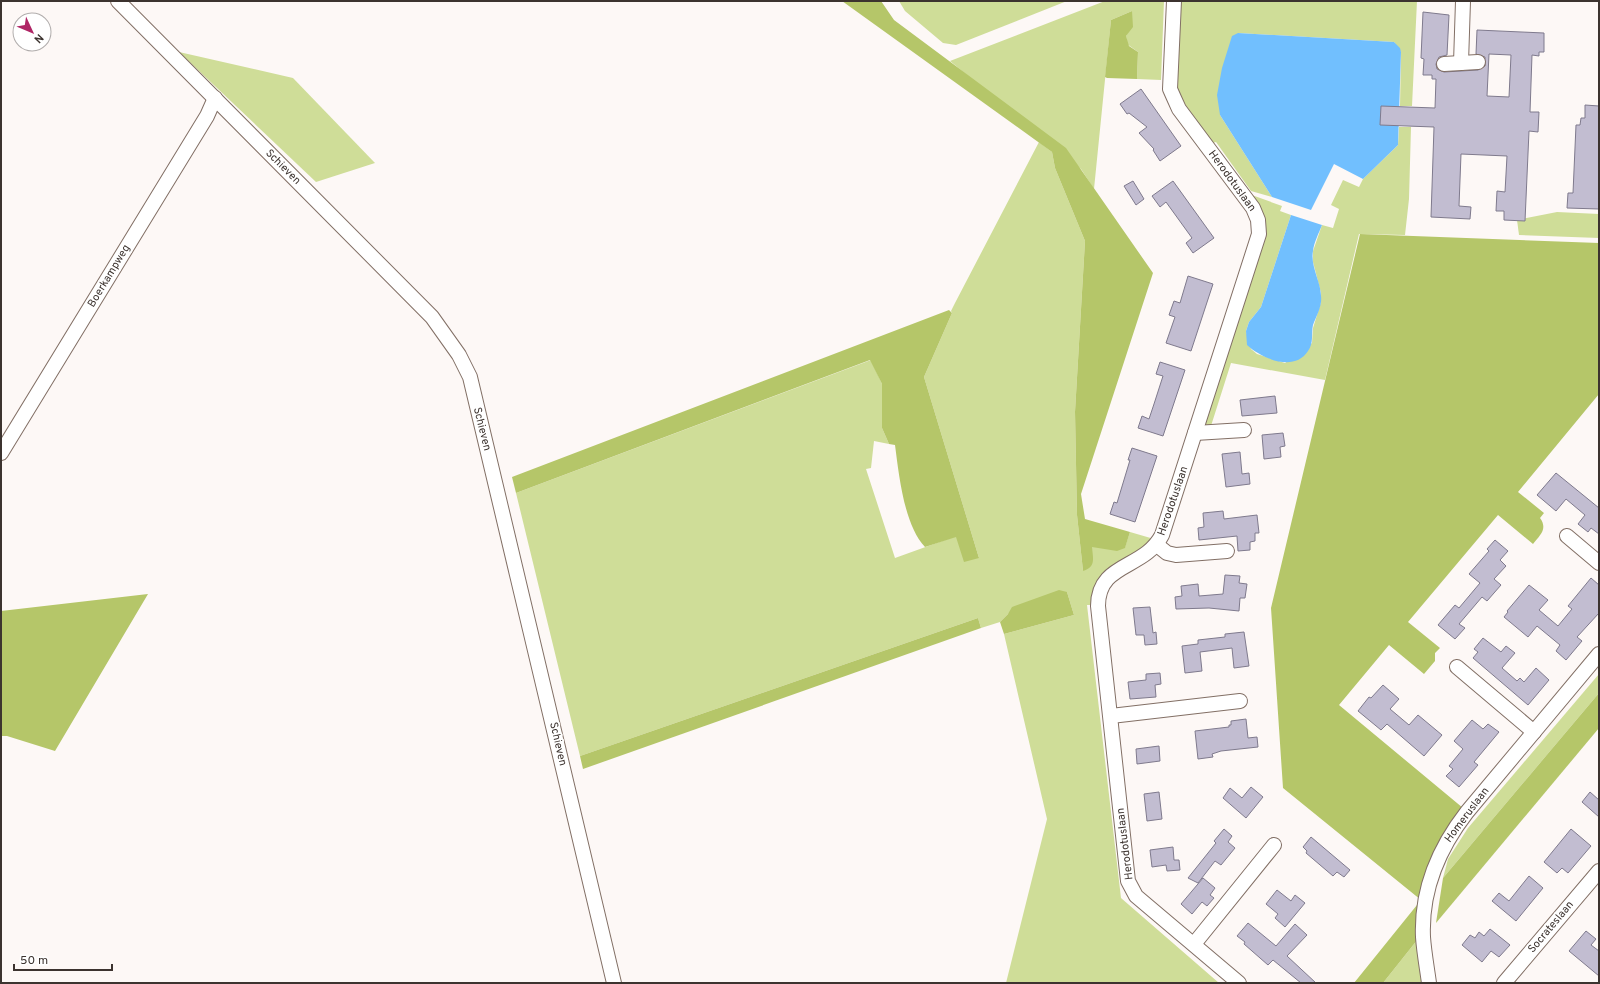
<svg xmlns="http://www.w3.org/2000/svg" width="1600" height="984" viewBox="0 0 1600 984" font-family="Overpass,sans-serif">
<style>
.green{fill:#cfdd98}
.forest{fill:#b5c669}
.water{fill:#71bffe}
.building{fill:#c2bdd1;stroke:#7f7a8d;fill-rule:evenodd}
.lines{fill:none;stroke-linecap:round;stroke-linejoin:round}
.minor-casing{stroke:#826f65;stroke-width:16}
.minor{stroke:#fff;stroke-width:14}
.labels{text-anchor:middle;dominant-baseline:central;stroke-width:3.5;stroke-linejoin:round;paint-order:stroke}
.street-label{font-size:11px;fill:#3c332f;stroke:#fff}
</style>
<rect width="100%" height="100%" fill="#fdf8f6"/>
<g class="green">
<polygon points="899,1 1067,1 956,45 943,43 905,11"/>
<polygon points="1105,1 1164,1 1161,80 1137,79 1138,52 1127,44 1126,36 1128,32 1132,11 1111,20 1094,189 1081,169 950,61"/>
<polygon points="1178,1 1417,1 1412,106 1400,106 1401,52 1394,42 1238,33 1220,115 1272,197 1251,191 1216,142 1213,143 1179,96 1176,84"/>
<polygon points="179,52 293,78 375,163 316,182"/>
<polygon points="1399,127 1411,127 1409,199 1405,235 1359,234 1325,380 1231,363 1210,429 1205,424 1265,237 1249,194 1282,206 1280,211 1291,215 1261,307 1249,322 1246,331 1251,349 1257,354 1285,363 1312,343 1313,328 1321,302 1321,293 1313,262 1313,251 1322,225 1333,228 1339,209 1331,205 1343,180 1359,187 1363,179 1398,145"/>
<polygon points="1039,142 1052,152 1055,168 1085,241 1075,412 1077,515 1083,571 1092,547 1125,547 1130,532 1154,539 1093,605 1087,605 1121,898 1219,983 1006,983 1047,819 1004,634 1074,615 1067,592 1008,614 1000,622 981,628 978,618 580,756 516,493 871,360 882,384 882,428 889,444 874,441 871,468 866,469 895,558 956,536 979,558 924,377 952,313 951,311 955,303"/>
<polygon points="1557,212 1599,214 1599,238 1519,235 1517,220"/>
<polygon points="1599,674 1599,693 1443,878 1448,859 1468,828"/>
<polygon points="1418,939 1423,983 1383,983"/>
</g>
<g class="forest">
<path d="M 842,1 L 881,1 L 894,20 L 1066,148 L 1153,273 L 1081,494 L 1085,519 L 1130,532 L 1125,548 L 1117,551 L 1092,547 C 1093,559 1096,567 1083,571 L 1077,515 L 1075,412 L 1085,241 L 1055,168 L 1052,152 Z"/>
<polygon points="1132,11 1133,27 1126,36 1129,46 1138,52 1137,79 1107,78 1105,77 1111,20"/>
<path d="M 1360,234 L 1599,243 L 1599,394 L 1518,492 L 1544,513 L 1540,518 C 1548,529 1540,535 1533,544 L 1498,515 L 1408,622 L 1440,648 L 1435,653 L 1435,661 L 1424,674 L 1389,645 L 1339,705 L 1463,808 L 1452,823 L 1418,939 L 1383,983 L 1354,983 L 1421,900 L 1283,788 L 1271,608 Z"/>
<path d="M 949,310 L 952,313 L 924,377 L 979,558 L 964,562 L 956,537 L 925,547 C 904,525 899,475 895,445 L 889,444 L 882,428 L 882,384 L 870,360 L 516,493 L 512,477 Z"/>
<polygon points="1059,590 1067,592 1074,615 1004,634 1000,622 1008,614 1012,607"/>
<polygon points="148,594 55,751 7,736 1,736 1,611"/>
<polygon points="978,618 981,628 583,769 580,756"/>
<polygon points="1599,693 1599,728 1436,923 1443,878"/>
</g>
<g class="water">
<polygon points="1238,33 1394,42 1400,48 1401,52 1398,145 1363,179 1334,164 1311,210 1272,197 1220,115 1217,95 1222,68 1232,36"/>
<path d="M 1291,215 L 1322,225 C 1319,233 1314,242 1313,251 C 1310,268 1323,284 1321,302 C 1320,310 1316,317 1313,325 C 1311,334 1314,343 1308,351 C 1294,373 1261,358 1247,345 L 1246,331 L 1249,322 L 1261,307 Z"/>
</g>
<g class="building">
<path d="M 1423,12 L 1449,15 L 1447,55 L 1439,57 L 1436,64 L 1437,69 L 1444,72 L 1478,70 L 1485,66 L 1485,57 L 1476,54 L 1477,30 L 1544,33 L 1544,52 L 1539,52 L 1539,56 L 1532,55 L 1530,112 L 1539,112 L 1538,132 L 1529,131 L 1525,221 L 1504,220 L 1504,211 L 1496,211 L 1497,191 L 1505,192 L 1507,156 L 1461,154 L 1459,206 L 1471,207 L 1470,219 L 1431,217 L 1434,127 L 1380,125 L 1381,106 L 1435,108 L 1436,79 L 1432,79 L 1432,75 L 1423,75 L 1424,59 L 1421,58 ZM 1489,54 L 1511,55 L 1509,97 L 1487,96 Z"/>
<polygon points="1141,89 1181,146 1160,161 1153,150 1154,149 1139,133 1147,127 1129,113 1127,114 1120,104"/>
<polygon points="1585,105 1599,106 1599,209 1567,208 1568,193 1573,193 1576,125 1580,125 1581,118 1585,118"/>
<polygon points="1133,181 1144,199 1136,205 1124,186"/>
<polygon points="1173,181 1214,238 1193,253 1186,243 1192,238 1166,202 1160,207 1152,196"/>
<polygon points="1188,276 1213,284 1191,351 1166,343 1175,317 1169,315 1174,301 1180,303"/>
<polygon points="1160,362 1185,370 1163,436 1138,428 1142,416 1149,419 1154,404 1163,376 1156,374"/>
<polygon points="1275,396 1277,413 1242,416 1240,400"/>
<polygon points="1283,433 1285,446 1280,447 1281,457 1264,459 1262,435"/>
<polygon points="1132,448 1157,456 1135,522 1110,514 1114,502 1117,503 1130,460 1128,460"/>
<polygon points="1240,452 1242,474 1249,473 1250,484 1226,487 1222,454"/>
<polygon points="1556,473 1599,508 1599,534 1591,528 1588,532 1578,524 1585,515 1566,499 1556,511 1537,495"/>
<polygon points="1223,511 1224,519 1257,515 1259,533 1255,533 1255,541 1250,542 1250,550 1238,551 1237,536 1199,540 1198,528 1204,527 1203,513"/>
<polygon points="1495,540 1508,551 1500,560 1506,566 1494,579 1501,585 1487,601 1482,597 1459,624 1465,628 1455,639 1438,625 1455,605 1459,608 1480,583 1469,574 1489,551 1487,549"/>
<polygon points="1225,575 1240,576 1239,583 1247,584 1245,598 1240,598 1239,611 1209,608 1176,609 1175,597 1182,596 1181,586 1198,584 1199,596 1223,594"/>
<polygon points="1591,578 1599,585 1599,613 1577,637 1582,641 1566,660 1556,651 1560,645 1537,626 1528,637 1504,617 1508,612 1507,611 1529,585 1548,600 1539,610 1558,626 1572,609 1568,606"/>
<polygon points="1150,607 1153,633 1156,632 1157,644 1145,645 1144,635 1136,635 1133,608"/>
<polygon points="1244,632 1249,666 1234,668 1232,648 1200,652 1202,671 1185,673 1182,646 1198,644 1198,640 1225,637 1225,634"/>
<polygon points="1483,638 1501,652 1506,646 1515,653 1502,668 1517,681 1520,678 1524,682 1536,668 1549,680 1528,705 1473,658 1478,652 1474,649"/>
<polygon points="1160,673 1161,684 1155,685 1156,697 1130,699 1128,682 1146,680 1146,674"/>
<polygon points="1383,685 1399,699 1390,709 1409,725 1418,715 1442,735 1424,756 1387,724 1381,730 1358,711 1369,697 1371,698"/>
<polygon points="1246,719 1248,738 1257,737 1258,747 1221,751 1212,754 1213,757 1198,759 1195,731 1229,727 1229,725 1231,725 1231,721"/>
<polygon points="1472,720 1483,729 1488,724 1499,732 1474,762 1478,765 1459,787 1446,776 1453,769 1449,766 1463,749 1454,741"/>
<polygon points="1159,746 1160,761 1137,764 1136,749"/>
<polygon points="1251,787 1263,797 1246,818 1223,798 1230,788 1242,798"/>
<polygon points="1159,792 1162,819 1147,821 1144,794"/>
<polygon points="1590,792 1599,800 1599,817 1582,802"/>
<polygon points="1224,829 1232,836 1228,842 1235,848 1221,865 1215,861 1198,883 1188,878 1216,843 1214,841"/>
<polygon points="1571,829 1591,846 1568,873 1562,868 1557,873 1544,862"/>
<polygon points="1311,837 1350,870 1344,877 1337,872 1333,876 1306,853 1307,851 1303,847"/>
<polygon points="1173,847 1174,860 1179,860 1180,870 1167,871 1166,865 1152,867 1150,850"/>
<polygon points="1529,876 1543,888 1516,921 1492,901 1499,893 1509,901"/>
<polygon points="1203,878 1215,888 1210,895 1214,898 1207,906 1202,902 1192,914 1181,904"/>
<polygon points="1277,890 1291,901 1295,895 1305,903 1285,927 1275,918 1278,914 1266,904"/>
<polygon points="1248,923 1276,946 1295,924 1307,935 1287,956 1316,983 1301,983 1273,960 1268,965 1244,944 1245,942 1237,936"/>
<polygon points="1490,929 1510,945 1499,957 1491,951 1482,962 1462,945 1470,935 1475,938 1479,932 1484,936"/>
<polygon points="1586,931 1596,939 1591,945 1599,951 1599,976 1569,951"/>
</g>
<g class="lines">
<defs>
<g id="minor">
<polyline points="118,1 432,317 459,355 470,377 614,983"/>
<path d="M 1174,1 L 1170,89 L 1174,98 L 1179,109 L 1253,208 L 1258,220 L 1259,234 L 1162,535 C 1144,570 1098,562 1098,606 L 1128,881 L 1136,896 L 1239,983"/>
<polyline points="1461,63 1463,1"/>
<polyline points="1444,64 1478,62"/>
<polyline points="1195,433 1244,430"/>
<polyline points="1,453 207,116 215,98"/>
<polyline points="1567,536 1599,563"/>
<polyline points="1157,545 1167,553 1176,555 1227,551"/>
<polyline points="1457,667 1534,732"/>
<polyline points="1111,716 1240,701"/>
<polyline points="1194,944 1274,845"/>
<path d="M 1429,983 C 1427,968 1424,952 1423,937 C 1421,891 1439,848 1467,812 L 1599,654"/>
<polyline points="1504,983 1599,871"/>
</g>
</defs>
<use href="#minor" class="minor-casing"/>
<use href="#minor" class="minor"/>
</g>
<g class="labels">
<g class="street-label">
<text transform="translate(283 167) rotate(45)">Schieven</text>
<text transform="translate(1232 181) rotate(54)">Herodotuslaan</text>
<text transform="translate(109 276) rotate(-59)">Boerkampweg</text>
<text transform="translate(482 429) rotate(76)">Schieven</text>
<text transform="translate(1173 501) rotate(-71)">Herodotuslaan</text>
<text transform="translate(558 744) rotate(77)">Schieven</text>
<text transform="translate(1467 815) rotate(-53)">Homeruslaan</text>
<text transform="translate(1125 844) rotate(-97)">Herodotuslaan</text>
<text transform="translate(1551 927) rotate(-50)">Socrateslaan</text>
</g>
</g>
<rect width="1600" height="984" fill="none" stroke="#3c332f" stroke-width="4"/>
<g transform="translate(32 32) rotate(134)"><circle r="19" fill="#ffffff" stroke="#b1adac"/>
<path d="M0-3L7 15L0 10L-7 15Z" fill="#af2565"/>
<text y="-6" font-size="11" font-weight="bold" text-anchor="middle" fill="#3c332f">N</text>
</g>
<path d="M14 964v6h98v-6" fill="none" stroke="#3c332f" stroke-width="2"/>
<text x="20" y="964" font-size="12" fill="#3c332f" stroke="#ffffff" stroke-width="3" paint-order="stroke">50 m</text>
</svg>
